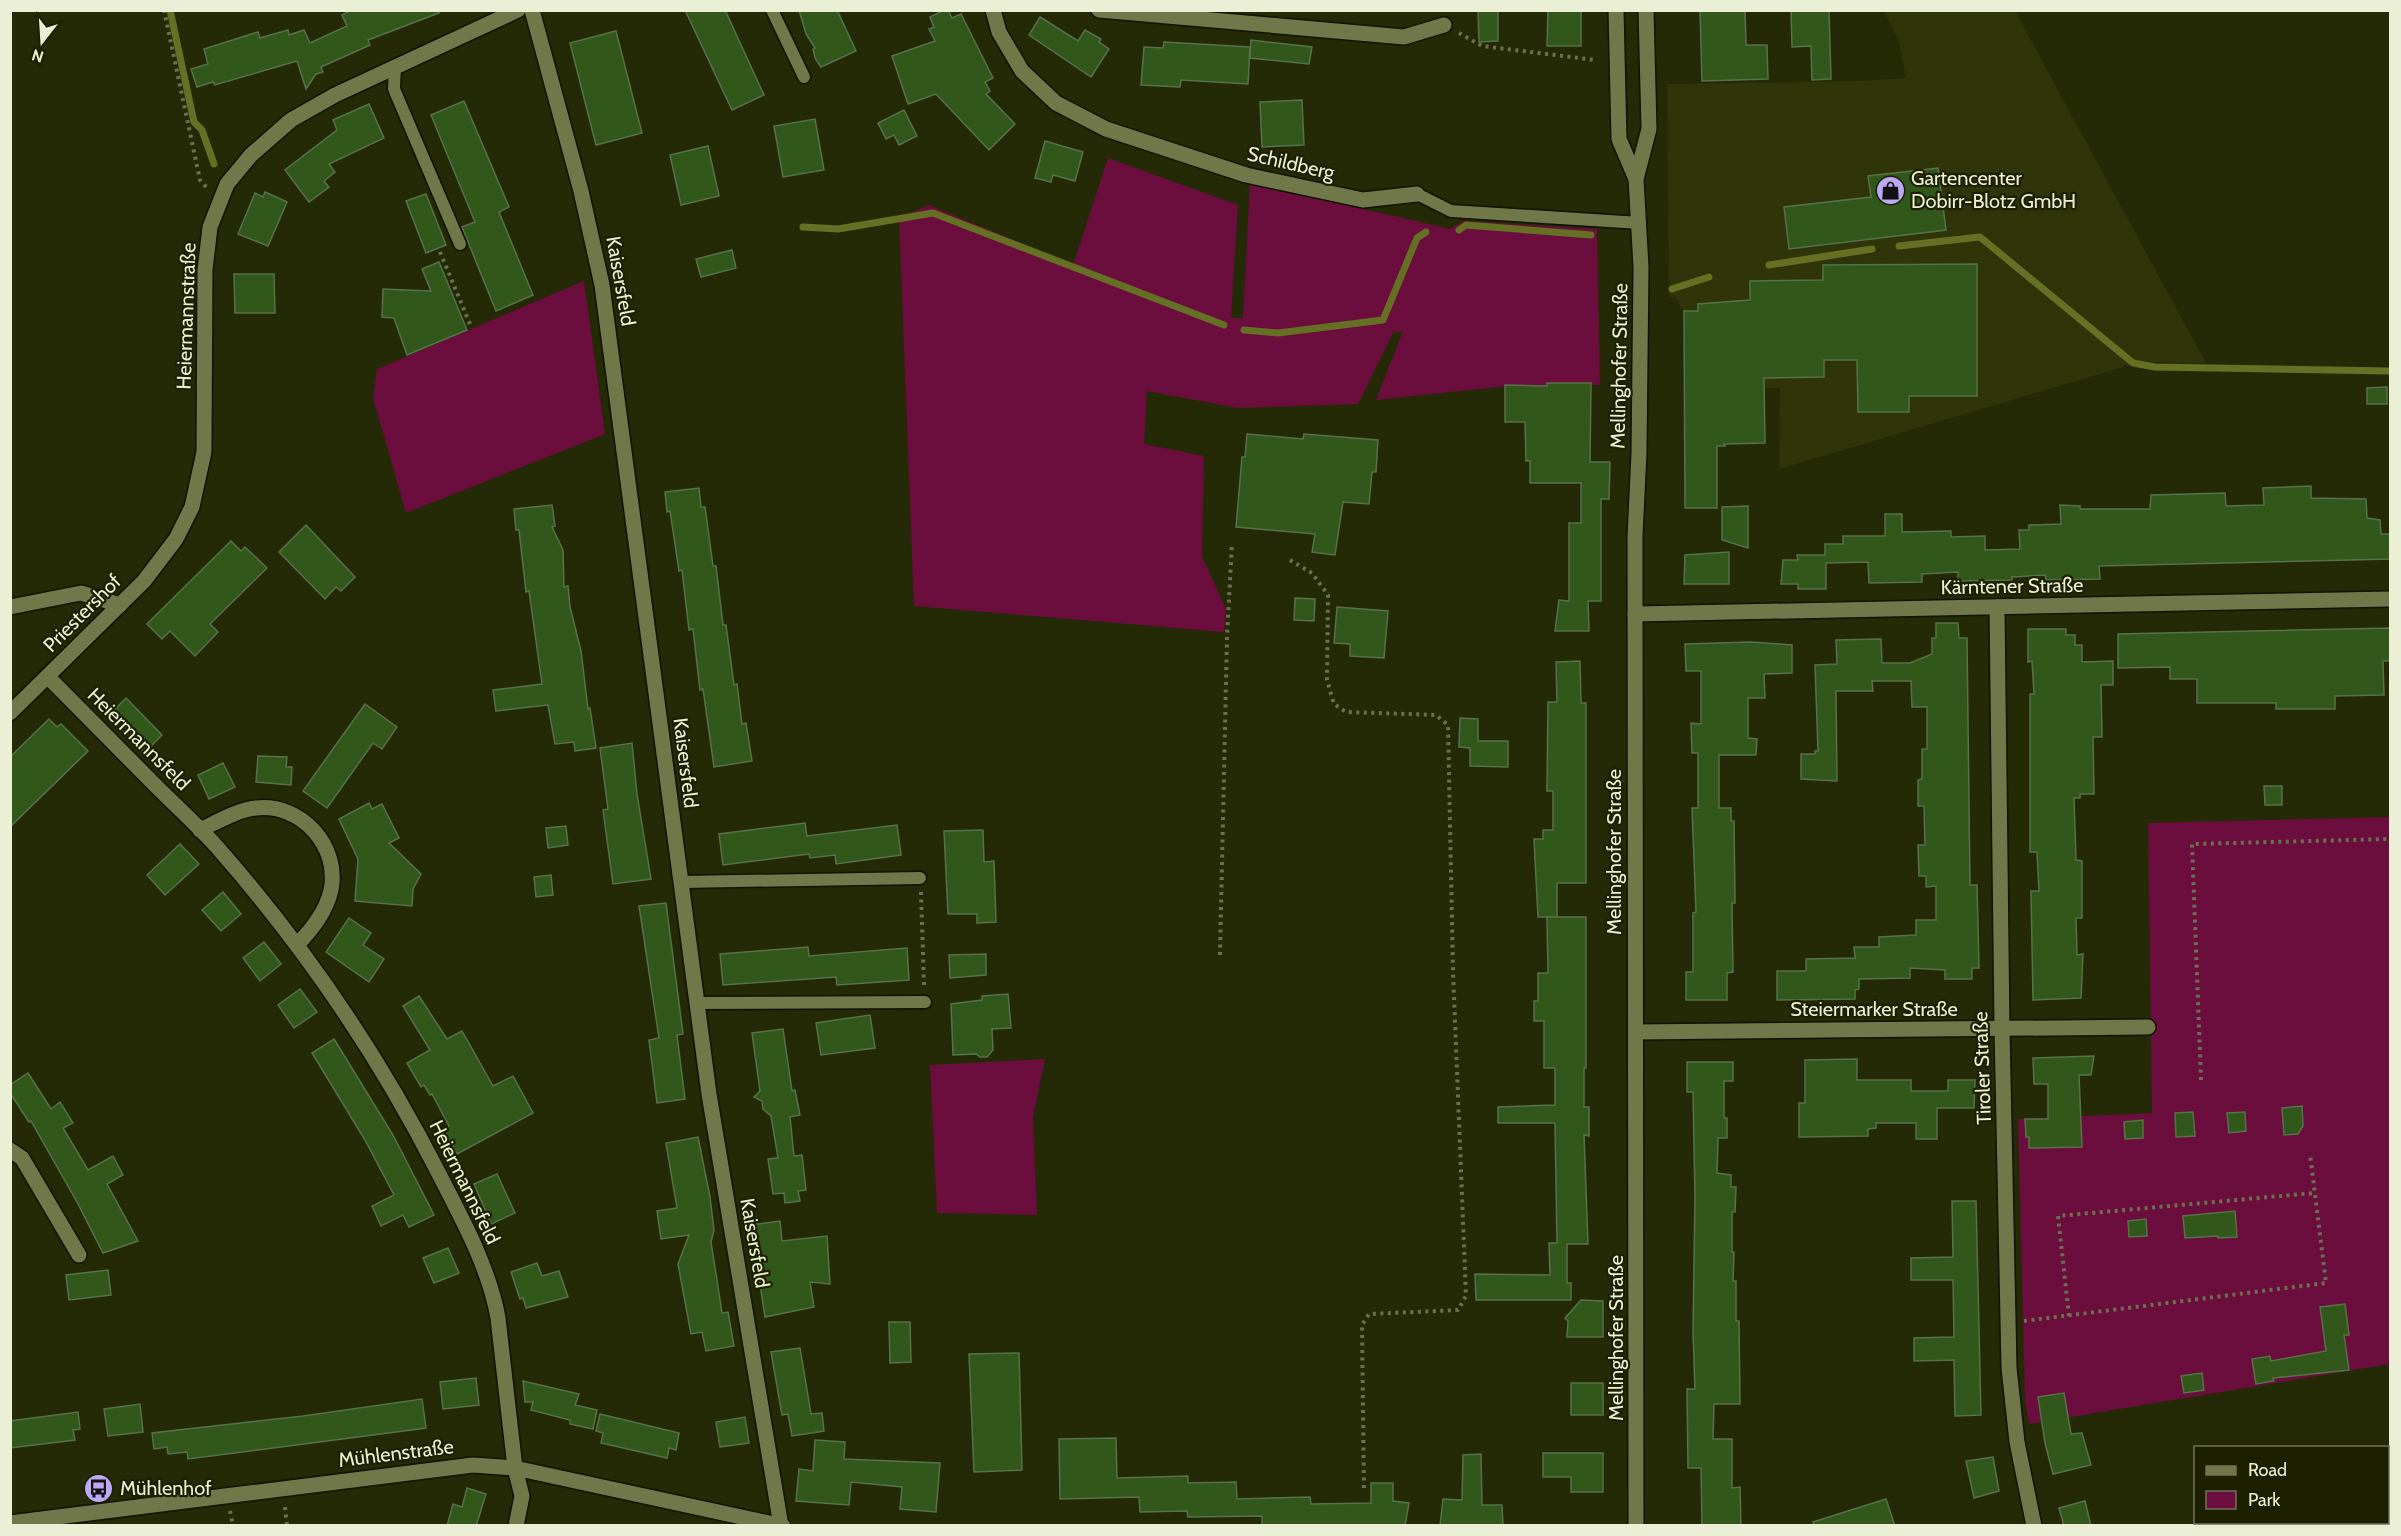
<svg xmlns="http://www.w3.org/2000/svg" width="2401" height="1536" viewBox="0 0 2401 1536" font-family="Cabin,sans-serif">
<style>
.built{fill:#2f3409}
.green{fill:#6b0d3d}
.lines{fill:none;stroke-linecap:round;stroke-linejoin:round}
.stream{stroke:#667024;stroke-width:7}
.building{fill:#31571b;stroke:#57724a;stroke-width:1.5}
.service-casing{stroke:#0f1200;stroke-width:15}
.minor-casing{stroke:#0f1200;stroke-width:18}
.secondary-casing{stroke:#0f1200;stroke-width:18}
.path{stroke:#6b7050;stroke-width:4;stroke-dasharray:3 4.5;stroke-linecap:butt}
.service{stroke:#707748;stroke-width:12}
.minor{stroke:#707748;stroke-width:15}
.secondary{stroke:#707748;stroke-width:15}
.labels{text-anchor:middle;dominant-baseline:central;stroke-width:4.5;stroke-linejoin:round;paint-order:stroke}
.street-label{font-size:20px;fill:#eaefd6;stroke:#1c2000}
.poi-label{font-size:20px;fill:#eaefd6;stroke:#1c2000;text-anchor:start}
</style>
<rect width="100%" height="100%" fill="#252a06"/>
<polygon class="built" points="1884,11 2015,11 2206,363 2140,362 1779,469 1780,388 1724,387 1723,311 1683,311 1675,297 1669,297 1667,84 1861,81 1906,78 1899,42"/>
<g class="green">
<polygon points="1108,158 1238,205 1231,318 1243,318 1250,183 1450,229 1463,221 1597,229 1600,385 1517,385 1376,400 1403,331 1393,333 1358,404 1238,408 1147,391 1144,444 1204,456 1202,557 1226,609 1224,632 914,606 899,218 929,205 1073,265"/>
<polygon points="584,281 605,434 406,513 373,398 377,369"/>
<polygon points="2390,817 2390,1364 2029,1424 2025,1401 2018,1119 2152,1113 2148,823"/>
<polygon points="1045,1059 1033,1117 1037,1215 937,1213 930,1065"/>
</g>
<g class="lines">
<g class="stream">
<polyline points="170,10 194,122 202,130 214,164"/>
<polyline points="803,227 838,229 933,213 1224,325"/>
<polyline points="1459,230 1466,225 1591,235"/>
<polyline points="1899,246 1980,237 2133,363 2155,367 2390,371"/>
<polyline points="1769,265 1872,249"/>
<polyline points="1672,289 1709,277"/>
<polyline points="1244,330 1278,333 1383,320 1417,238 1426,232"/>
</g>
</g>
<g class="building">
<polygon points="351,10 439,10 439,13 368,40 370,45 321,67 323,72 316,74 306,89 297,61 215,85 213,82 197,87 191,69 208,64 204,49 258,32 260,38 288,30 289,35 304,30 310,43 347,26 342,15"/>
<polygon points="685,10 725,10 764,95 732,110"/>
<polygon points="799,10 837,10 856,51 821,67 815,58 813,49 815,48 806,34"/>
<polygon points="944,10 948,10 952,18 961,14 993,78 985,82 990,91 986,94 1015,124 989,150 936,94 908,104 892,56 935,41 929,29 934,27 930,17"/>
<polygon points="1478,10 1498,10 1498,41 1479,42"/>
<polygon points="1548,10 1581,10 1581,46 1547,46"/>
<polygon points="1700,10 1745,10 1746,45 1767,45 1768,79 1702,81"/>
<polygon points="1791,10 1829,10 1831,79 1812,80 1811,46 1792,47"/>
<polygon points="1040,17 1078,41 1085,30 1101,39 1099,42 1109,49 1091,77 1029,35"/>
<polygon points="616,31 642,133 596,145 570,43"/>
<polygon points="1251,40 1312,47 1309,64 1250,58"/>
<polygon points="1164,42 1250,47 1248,84 1181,80 1180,87 1141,85 1144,47 1163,48"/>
<polygon points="1302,100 1304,145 1262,147 1260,102"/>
<polygon points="464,101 509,207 499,212 533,295 496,311 462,227 475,222 431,115"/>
<polygon points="369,104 384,138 329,164 335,172 324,181 329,187 309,202 285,170 337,130 333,120"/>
<polygon points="904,110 917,136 899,145 894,135 886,139 878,123"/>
<polygon points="815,119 824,170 783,177 774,126"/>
<polygon points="1045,141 1083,152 1075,181 1053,175 1051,182 1035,178"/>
<polygon points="708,146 719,196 681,205 670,155"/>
<polygon points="1938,168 1946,230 1789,249 1784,207 1871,197 1868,176"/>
<polygon points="265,192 287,202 268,246 238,234 255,193 263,197"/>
<polygon points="426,194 446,245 426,253 406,201"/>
<polygon points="732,250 736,268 701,277 696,259"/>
<polygon points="439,262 467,330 407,355 394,318 382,317 383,289 431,291 422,269"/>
<polygon points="1977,264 1977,396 1909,396 1909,412 1858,412 1857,360 1824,360 1824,377 1764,378 1765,443 1724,444 1725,446 1717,446 1717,508 1685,508 1684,311 1698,311 1698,304 1750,300 1750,281 1823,280 1823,265"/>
<polygon points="234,274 274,274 275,313 235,313"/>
<polygon points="1547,383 1591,383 1590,462 1610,462 1609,499 1601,499 1601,601 1588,601 1589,631 1555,631 1559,600 1569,601 1569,523 1581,523 1581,483 1530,483 1530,461 1526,461 1525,422 1505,422 1505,385 1547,386"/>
<polygon points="2387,387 2387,404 2367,404 2367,388"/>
<polygon points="1247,434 1303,439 1304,434 1378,440 1376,472 1372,472 1369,504 1343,502 1335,555 1312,552 1315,534 1236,527 1242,457 1245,457"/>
<polygon points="2311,486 2311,498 2366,499 2367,518 2380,520 2381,534 2391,534 2391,559 2099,566 2100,579 2046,580 2045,575 2012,577 2012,580 1958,581 1958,572 1922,574 1922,582 1869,583 1868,562 1826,563 1826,589 1798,589 1798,584 1781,584 1783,560 1798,560 1797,555 1825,555 1825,544 1843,544 1843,536 1885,536 1885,514 1902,514 1902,532 1951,531 1951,537 1985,536 1985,550 2020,549 2019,530 2029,530 2029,525 2061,524 2060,505 2080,506 2080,509 2150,509 2151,495 2225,493 2226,506 2264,505 2263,488"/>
<polygon points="699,488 701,507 705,507 713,566 716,566 723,625 726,625 734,685 737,684 742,724 746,723 752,761 714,767 703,689 700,690 693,629 689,630 682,570 679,571 670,511 667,512 665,492"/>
<polygon points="552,505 555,526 552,527 563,550 564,587 568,586 570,607 581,651 588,709 590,708 596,748 575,751 574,742 555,744 548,705 496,711 493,690 542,684 529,591 526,592 519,530 516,530 514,509"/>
<polygon points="1748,506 1748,548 1722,540 1722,507"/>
<polygon points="306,525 355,577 341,591 336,587 325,599 279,552"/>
<polygon points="231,541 241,551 245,547 267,568 210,624 218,632 195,656 170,631 162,639 147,624"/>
<polygon points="1729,552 1729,584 1684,584 1685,555"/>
<polygon points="1295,598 1315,599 1314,621 1294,620"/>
<polygon points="1337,607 1388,611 1384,658 1350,656 1350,644 1334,643"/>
<polygon points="1936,623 1958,623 1959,638 1967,638 1970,885 1977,885 1979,968 1972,968 1972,979 1945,979 1945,970 1910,968 1910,978 1859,979 1859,989 1855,990 1855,999 1777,1000 1777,971 1806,971 1806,959 1855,958 1854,947 1879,947 1879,937 1916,935 1916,920 1936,920 1936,886 1926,887 1926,876 1919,876 1918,845 1925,845 1924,806 1918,806 1918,780 1922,779 1922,749 1927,749 1927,707 1912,707 1911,681 1872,681 1873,691 1836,691 1837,781 1801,779 1801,754 1815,754 1815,751 1818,751 1815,665 1837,664 1836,640 1881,639 1882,663 1910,663 1932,654 1932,638 1936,638"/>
<polygon points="2391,628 2391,661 2383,661 2384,695 2335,696 2335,709 2276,709 2276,703 2197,703 2197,679 2170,679 2170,667 2118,668 2118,634"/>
<polygon points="2028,629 2066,629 2066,635 2075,635 2075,645 2082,645 2082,662 2113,661 2113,685 2101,685 2102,737 2093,737 2094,794 2080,794 2080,798 2074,798 2076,860 2082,861 2082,918 2076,918 2077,955 2083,954 2081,998 2033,1000 2031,891 2039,891 2037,852 2030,852 2030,694 2034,694 2032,661 2028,662"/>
<polygon points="1751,642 1792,645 1792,673 1764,674 1765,698 1748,698 1748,738 1757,739 1756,755 1719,755 1719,808 1731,808 1731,821 1734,821 1735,903 1732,903 1733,972 1727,973 1727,1000 1686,1000 1686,972 1693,972 1693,913 1696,912 1692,808 1698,808 1698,753 1692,753 1691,723 1701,724 1701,671 1686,671 1685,644"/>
<polygon points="1580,661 1581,703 1586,703 1586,883 1557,883 1557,917 1538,917 1534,839 1543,839 1543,830 1553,830 1553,791 1547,791 1548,702 1557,702 1556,662"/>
<polygon points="126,698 162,735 144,753 108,716"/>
<polygon points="365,704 397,727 382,749 373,743 327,808 303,791"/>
<polygon points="1460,718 1478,719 1478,741 1508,741 1508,767 1470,766 1470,748 1459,747"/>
<polygon points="49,719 57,727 61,724 88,751 10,827 10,757"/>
<polygon points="632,743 637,794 651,879 613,884 603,810 608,809 600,748"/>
<polygon points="258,756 287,757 286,767 292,767 291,785 256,782"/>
<polygon points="223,763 235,787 209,799 198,775"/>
<polygon points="2264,786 2282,786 2282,805 2265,805"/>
<polygon points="369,803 372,809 382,804 399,838 389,843 421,874 413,889 412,906 355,901 358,859 339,819"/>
<polygon points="805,823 807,836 897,825 901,855 836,864 835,855 810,858 809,854 723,865 719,834"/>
<polygon points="566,826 568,845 548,848 546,828"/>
<polygon points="983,830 984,862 994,861 996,922 977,923 977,914 948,914 944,831"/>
<polygon points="180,844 199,864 165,895 147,875"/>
<polygon points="551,875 553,895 536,897 534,877"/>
<polygon points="223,892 241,914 221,931 202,910"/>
<polygon points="666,903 683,1034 677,1035 685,1099 657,1103 649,1040 659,1038 639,906"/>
<polygon points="1547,917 1586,917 1586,1068 1584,1068 1584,1107 1589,1107 1589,1136 1584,1135 1588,1244 1567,1244 1567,1283 1571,1283 1571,1300 1476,1300 1475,1274 1550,1275 1549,1243 1557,1243 1555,1123 1498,1123 1498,1107 1555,1105 1555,1068 1544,1068 1544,1021 1534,1021 1534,1001 1538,1001 1538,973 1548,973"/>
<polygon points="349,918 371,933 363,945 384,959 369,982 326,952"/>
<polygon points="264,942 281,964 260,981 243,958"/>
<polygon points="808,947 809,956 907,948 909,980 837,985 836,977 723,985 720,954"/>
<polygon points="986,954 986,975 950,978 949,955"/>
<polygon points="300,989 317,1012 294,1028 278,1005"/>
<polygon points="1008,994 1011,1028 992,1029 993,1050 987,1057 980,1057 976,1054 953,1055 951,1004 982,1000 982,996"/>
<polygon points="419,996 447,1039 462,1031 493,1086 513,1076 533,1113 457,1154 444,1129 449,1126 432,1094 430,1095 424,1085 421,1087 407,1063 430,1050 403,1006"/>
<polygon points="870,1015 875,1048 821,1055 816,1023"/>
<polygon points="783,1029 792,1091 795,1090 800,1115 790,1117 794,1156 802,1155 806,1190 798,1191 800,1201 785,1203 784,1193 773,1194 768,1159 778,1158 771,1116 763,1109 762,1101 754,1097 760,1091 752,1033"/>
<polygon points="334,1039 393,1135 434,1215 409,1227 403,1215 381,1226 372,1206 394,1195 365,1140 312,1053"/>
<polygon points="2094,1056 2091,1075 2079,1075 2082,1147 2029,1148 2029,1137 2026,1137 2025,1119 2048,1119 2048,1084 2034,1084 2033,1058"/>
<polygon points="1857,1059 1857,1080 1911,1080 1911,1091 1948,1091 1948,1080 1975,1080 1974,1108 1937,1108 1937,1139 1916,1139 1916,1123 1876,1123 1876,1128 1868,1129 1868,1136 1799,1137 1799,1103 1805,1103 1805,1060"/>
<polygon points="1687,1062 1733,1062 1733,1081 1724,1081 1724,1118 1727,1118 1727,1138 1718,1138 1717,1173 1731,1175 1731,1187 1736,1187 1735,1212 1732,1212 1732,1252 1734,1252 1733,1281 1736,1281 1736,1321 1739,1321 1740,1404 1714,1404 1713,1439 1732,1439 1732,1488 1740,1487 1741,1526 1702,1526 1701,1468 1688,1468 1687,1389 1695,1389 1693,1332 1695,1197 1693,1092 1687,1092"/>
<polygon points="28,1073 51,1109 60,1102 73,1123 63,1128 88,1170 113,1156 123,1175 107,1184 138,1241 103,1253 77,1202 31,1121 29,1122 10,1093 10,1085"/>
<polygon points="2302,1106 2303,1126 2298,1134 2284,1135 2282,1108"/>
<polygon points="2193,1112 2195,1136 2176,1137 2175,1113"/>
<polygon points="2245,1112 2246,1131 2229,1133 2227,1113"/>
<polygon points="2143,1120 2143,1138 2125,1139 2124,1122"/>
<polygon points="698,1137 710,1197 714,1230 711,1242 722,1313 728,1312 734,1346 706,1351 702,1332 691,1334 678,1264 689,1235 661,1239 657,1211 677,1208 666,1143"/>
<polygon points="497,1174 515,1213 491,1224 474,1184"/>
<polygon points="1952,1201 1976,1201 1981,1415 1955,1416 1954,1360 1914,1361 1914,1338 1954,1337 1953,1280 1911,1280 1911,1258 1953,1257"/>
<polygon points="2235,1211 2237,1237 2218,1238 2218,1236 2185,1238 2183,1216"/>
<polygon points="2146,1219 2147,1236 2129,1237 2128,1221"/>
<polygon points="780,1221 782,1241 827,1236 830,1284 810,1282 814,1307 765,1317 751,1225"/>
<polygon points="448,1248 459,1273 434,1283 423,1258"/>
<polygon points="537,1263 542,1276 559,1271 568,1297 526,1308 523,1298 520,1299 511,1272"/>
<polygon points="108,1270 111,1295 69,1300 66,1275"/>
<polygon points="1581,1300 1603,1301 1603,1337 1567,1337 1568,1321 1565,1318"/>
<polygon points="2345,1304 2349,1335 2344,1335 2349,1370 2273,1378 2274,1381 2256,1384 2252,1359 2270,1356 2271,1361 2326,1351 2320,1307"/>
<polygon points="889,1322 910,1322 911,1362 890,1363"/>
<polygon points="800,1348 811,1414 822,1413 824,1431 792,1436 788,1414 782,1415 771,1352"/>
<polygon points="1019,1353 1022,1470 974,1472 969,1354"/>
<polygon points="2202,1373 2204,1390 2184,1393 2181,1376"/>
<polygon points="476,1378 479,1405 443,1409 440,1382"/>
<polygon points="523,1381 579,1394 575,1405 597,1410 593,1429 570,1424 570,1420 531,1410 533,1402 525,1402"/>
<rect x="1571" y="1383" width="32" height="32"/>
<polygon points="2064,1393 2071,1434 2082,1433 2091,1465 2053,1474 2045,1443 2038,1397"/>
<polygon points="422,1399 426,1428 188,1459 187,1452 168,1454 167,1447 154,1449 152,1433 303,1416"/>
<polygon points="140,1404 143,1432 108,1436 104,1409"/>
<polygon points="78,1412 80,1429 73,1430 75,1440 10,1448 10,1421"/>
<polygon points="600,1414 679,1433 676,1450 669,1448 667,1458 601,1443 603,1433 596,1431"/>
<polygon points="745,1417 749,1443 720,1447 716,1422"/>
<polygon points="1116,1438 1117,1478 1188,1476 1188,1483 1236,1482 1237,1499 1310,1497 1311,1504 1371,1503 1371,1483 1393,1483 1393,1501 1409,1503 1405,1526 1262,1526 1262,1516 1188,1517 1187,1511 1140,1512 1139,1497 1060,1499 1059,1439"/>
<polygon points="815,1440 845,1442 844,1459 940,1463 936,1512 900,1509 902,1487 851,1482 849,1505 796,1501 799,1469 813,1471"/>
<polygon points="1543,1453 1603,1453 1603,1492 1571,1492 1571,1477 1543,1477"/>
<polygon points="1481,1454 1482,1505 1502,1505 1503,1526 1440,1526 1443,1499 1462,1500 1463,1455"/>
<polygon points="1993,1457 1999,1491 1974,1498 1966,1461"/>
<polygon points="467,1488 486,1494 476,1526 447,1526 453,1504 462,1507"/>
<polygon points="1886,1499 1895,1526 1814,1526 1813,1522"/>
<polygon points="2085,1501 2091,1526 2064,1526 2059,1508"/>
</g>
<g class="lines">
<defs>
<g id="service">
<polyline points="772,10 804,77"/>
<polyline points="395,67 394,89 460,244"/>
<polyline points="1417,194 1451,211 1640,223"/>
<polyline points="681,882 920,878"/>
<polyline points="696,1003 925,1002"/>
</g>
<g id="minor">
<polyline points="532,10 581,191 602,285 709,1094 781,1526"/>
<polyline points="993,10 999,32 1022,71 1056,103 1106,129 1246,175 1363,200 1417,194"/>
<polyline points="1099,10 1404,37 1444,25"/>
<polyline points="10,607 81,593 120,605"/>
<polyline points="1997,607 2002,1028 2009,1368 2017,1442 2034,1526"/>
<polyline points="1635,614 2390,599"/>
<path d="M 48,677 C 84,713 120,750 156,786 C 176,806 198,826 217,847 C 304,946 378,1054 438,1172 C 461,1217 489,1267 498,1318 L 515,1468 L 522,1496 L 516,1526"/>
<polyline points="10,713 144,581 176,539 192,507 204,452 205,270 210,227 227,184 251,155 291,120 335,95 518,10"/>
<path d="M 200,830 C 217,822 237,810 256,808 C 301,803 340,846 331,890 C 326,912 312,929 297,945"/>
<polyline points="1636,1032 2148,1027"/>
<polyline points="10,1150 22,1158 79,1255"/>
<polyline points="10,1523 473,1465 515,1468 783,1526"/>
</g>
<g id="secondary">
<polyline points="1616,10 1619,139 1636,179"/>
<polyline points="1636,1526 1635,536 1639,453 1641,267 1636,179 1649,129 1646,10"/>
</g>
</defs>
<use href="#service" class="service-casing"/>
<use href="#minor" class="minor-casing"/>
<use href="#secondary" class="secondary-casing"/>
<g class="path">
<polyline points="164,10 200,180 207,188"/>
<polyline points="1459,33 1482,46 1595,60"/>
<polyline points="440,252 470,324"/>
<polyline points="1290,560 1312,573 1328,595 1327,680 1334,704 1346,712 1436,715 1448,725 1453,971 1466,1296 1458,1310 1369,1314 1362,1325 1364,1491"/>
<polyline points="921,892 924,986"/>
<polyline points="1220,955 1227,637 1232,543"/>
<polyline points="2201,1080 2192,844 2390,839"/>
<polyline points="2069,1316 2058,1216 2314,1193"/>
<polyline points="2024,1321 2326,1283 2310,1154"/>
<polyline points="285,1507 287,1526"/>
<polyline points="230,1511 233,1526"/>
</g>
<use href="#service" class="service"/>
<use href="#minor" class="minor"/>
<use href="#secondary" class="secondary"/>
</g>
<defs>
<symbol id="shop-disc" viewBox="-11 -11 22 22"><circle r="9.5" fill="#bda9f5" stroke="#1c2000"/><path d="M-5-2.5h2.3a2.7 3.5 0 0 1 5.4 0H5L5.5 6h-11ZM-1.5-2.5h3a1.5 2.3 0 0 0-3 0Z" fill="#111"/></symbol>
<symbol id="bus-disc" viewBox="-11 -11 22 22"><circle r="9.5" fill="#bda9f5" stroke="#1c2000"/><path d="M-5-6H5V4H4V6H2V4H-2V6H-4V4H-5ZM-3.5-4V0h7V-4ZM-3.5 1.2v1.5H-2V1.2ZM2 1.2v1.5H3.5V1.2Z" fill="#111"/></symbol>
</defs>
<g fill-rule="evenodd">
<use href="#shop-disc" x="1874" y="174" width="33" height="33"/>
<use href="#bus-disc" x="82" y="1472" width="33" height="33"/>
</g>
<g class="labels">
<g class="street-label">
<text transform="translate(1291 163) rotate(13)">Schildberg</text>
<text transform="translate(621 281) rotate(80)">Kaisersfeld</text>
<text transform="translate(186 316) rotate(-88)">Heiermannstraße</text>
<text transform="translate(1619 366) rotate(-89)">Mellinghofer Straße</text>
<text transform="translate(2012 586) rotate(-1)">Kärntener Straße</text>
<text transform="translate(82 613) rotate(-45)">Priestershof</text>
<text transform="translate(139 739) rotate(45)">Heiermannsfeld</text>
<text transform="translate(686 763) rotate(83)">Kaisersfeld</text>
<text transform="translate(1614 852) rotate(-90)">Mellinghofer Straße</text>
<text x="1874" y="1009">Steiermarker Straße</text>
<text transform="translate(1982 1068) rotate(-92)">Tiroler Straße</text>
<text transform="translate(465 1182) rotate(64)">Heiermannsfeld</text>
<text transform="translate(755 1243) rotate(80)">Kaisersfeld</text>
<text transform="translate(1616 1338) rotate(-90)">Mellinghofer Straße</text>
<text transform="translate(396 1453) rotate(-7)">Mühlenstraße</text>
</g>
<g class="poi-label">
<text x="1911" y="178">Gartencenter<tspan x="1911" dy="23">Dobirr-Blotz GmbH</tspan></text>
<text x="120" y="1488">Mühlenhof</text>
</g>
</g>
<rect width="2401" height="1536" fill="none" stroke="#eaefd6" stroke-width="24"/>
<rect x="2194" y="1446" width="195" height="78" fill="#1c2000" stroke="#6e7356" stroke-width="1.5"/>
<rect x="2206" y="1466" width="30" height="9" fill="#707748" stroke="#6e7356" stroke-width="1.5"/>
<text x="2248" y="1476" font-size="18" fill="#eaefd6">Road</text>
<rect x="2206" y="1491" width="30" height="18" fill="#6b0d3d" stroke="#6e7356" stroke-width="1.5"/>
<text x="2248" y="1506" font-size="18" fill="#eaefd6">Park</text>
<g transform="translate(42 42) rotate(197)" stroke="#1c2000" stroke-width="4.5" paint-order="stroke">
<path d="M0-4.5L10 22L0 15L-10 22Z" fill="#eaefd6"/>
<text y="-9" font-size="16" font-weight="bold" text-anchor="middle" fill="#eaefd6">N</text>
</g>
</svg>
